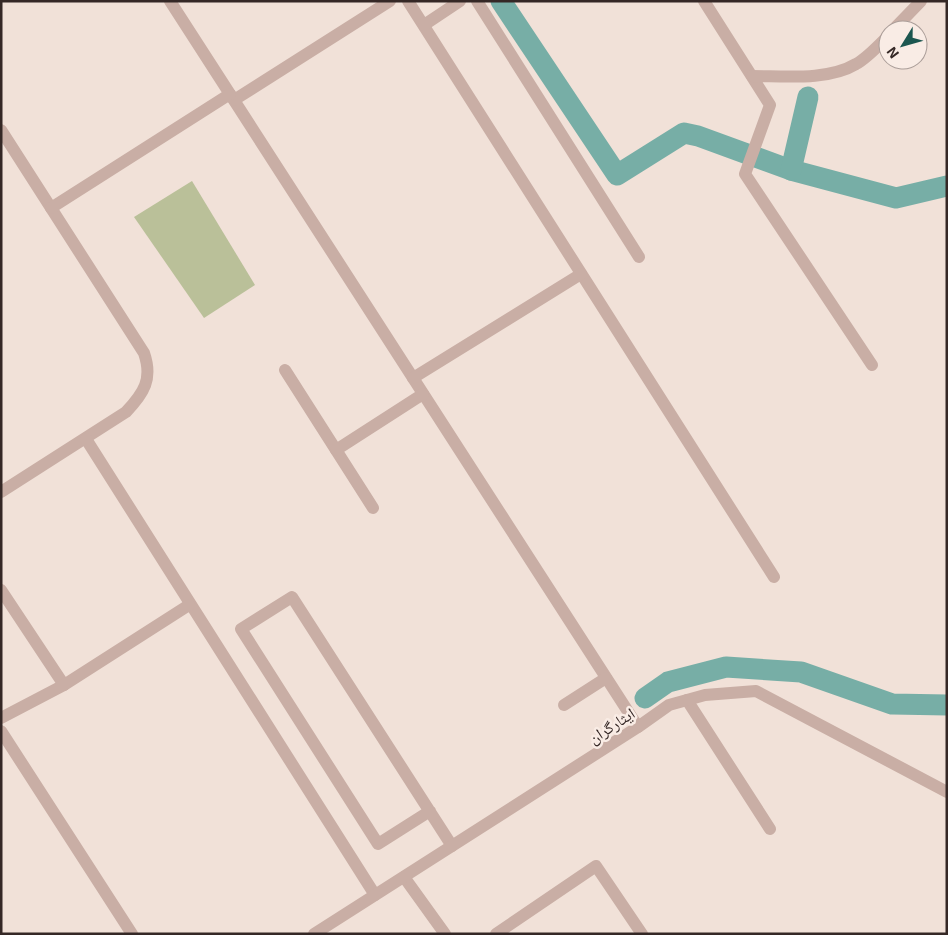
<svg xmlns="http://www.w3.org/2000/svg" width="948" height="935" viewBox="0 0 948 935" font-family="'Exo 2','Noto Naskh Arabic',sans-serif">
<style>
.green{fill:#bac099}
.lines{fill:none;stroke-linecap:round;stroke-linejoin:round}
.canal{stroke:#77aea6;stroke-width:21}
.minor{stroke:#c9aea5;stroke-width:12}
.labels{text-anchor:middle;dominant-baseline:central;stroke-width:5;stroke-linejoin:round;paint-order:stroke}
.street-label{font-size:16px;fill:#352826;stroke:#f9ece5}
</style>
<rect width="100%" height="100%" fill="#f1e1d8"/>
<polygon class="green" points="192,181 255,285 204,318 134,217"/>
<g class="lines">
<g class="canal">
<polyline points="501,1 617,175 684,133 698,136 791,170 896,198 947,186"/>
<polyline points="791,170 808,97"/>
<polyline points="645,698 668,682 726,667 801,672 892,704 947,705"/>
</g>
<g class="minor">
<polyline points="170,1 638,727"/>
<polyline points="408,1 774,577"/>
<polyline points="477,1 639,257"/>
<polyline points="704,1 770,105 745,174 872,365"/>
<polyline points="424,25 460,1"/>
<polyline points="893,30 921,1"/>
<path d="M 752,76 C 783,76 828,81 856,64 C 867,58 879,45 888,36"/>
<polyline points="234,100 390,1"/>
<path d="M 1,130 L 144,353 C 153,379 144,393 126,412 L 1,492"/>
<polyline points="51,208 230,94"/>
<polyline points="285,370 373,508"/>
<polyline points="413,378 581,274"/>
<polyline points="86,439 375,895"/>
<polyline points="336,450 423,394"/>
<polyline points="1,590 64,685"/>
<polyline points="687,700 770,829"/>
<polyline points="564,705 606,678"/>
<polyline points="1,718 64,685 189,605"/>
<polyline points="1,731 132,934"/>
<polyline points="430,811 378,844 241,629 292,597 452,846"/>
<polyline points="404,877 445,934"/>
<polyline points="314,934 638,727 669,705 705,695 756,691 947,792"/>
<polyline points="496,934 596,866 642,934"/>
</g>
</g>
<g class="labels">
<g class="street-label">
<text transform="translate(611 725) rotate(-33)">ایثارگران</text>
</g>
</g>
<rect width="948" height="935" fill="none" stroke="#352826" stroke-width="5"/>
<g transform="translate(903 45) rotate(233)"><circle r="24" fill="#f9ece5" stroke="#ab9e99"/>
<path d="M0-4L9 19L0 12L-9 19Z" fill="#1c564f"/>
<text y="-8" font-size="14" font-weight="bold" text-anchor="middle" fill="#352826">N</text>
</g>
</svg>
